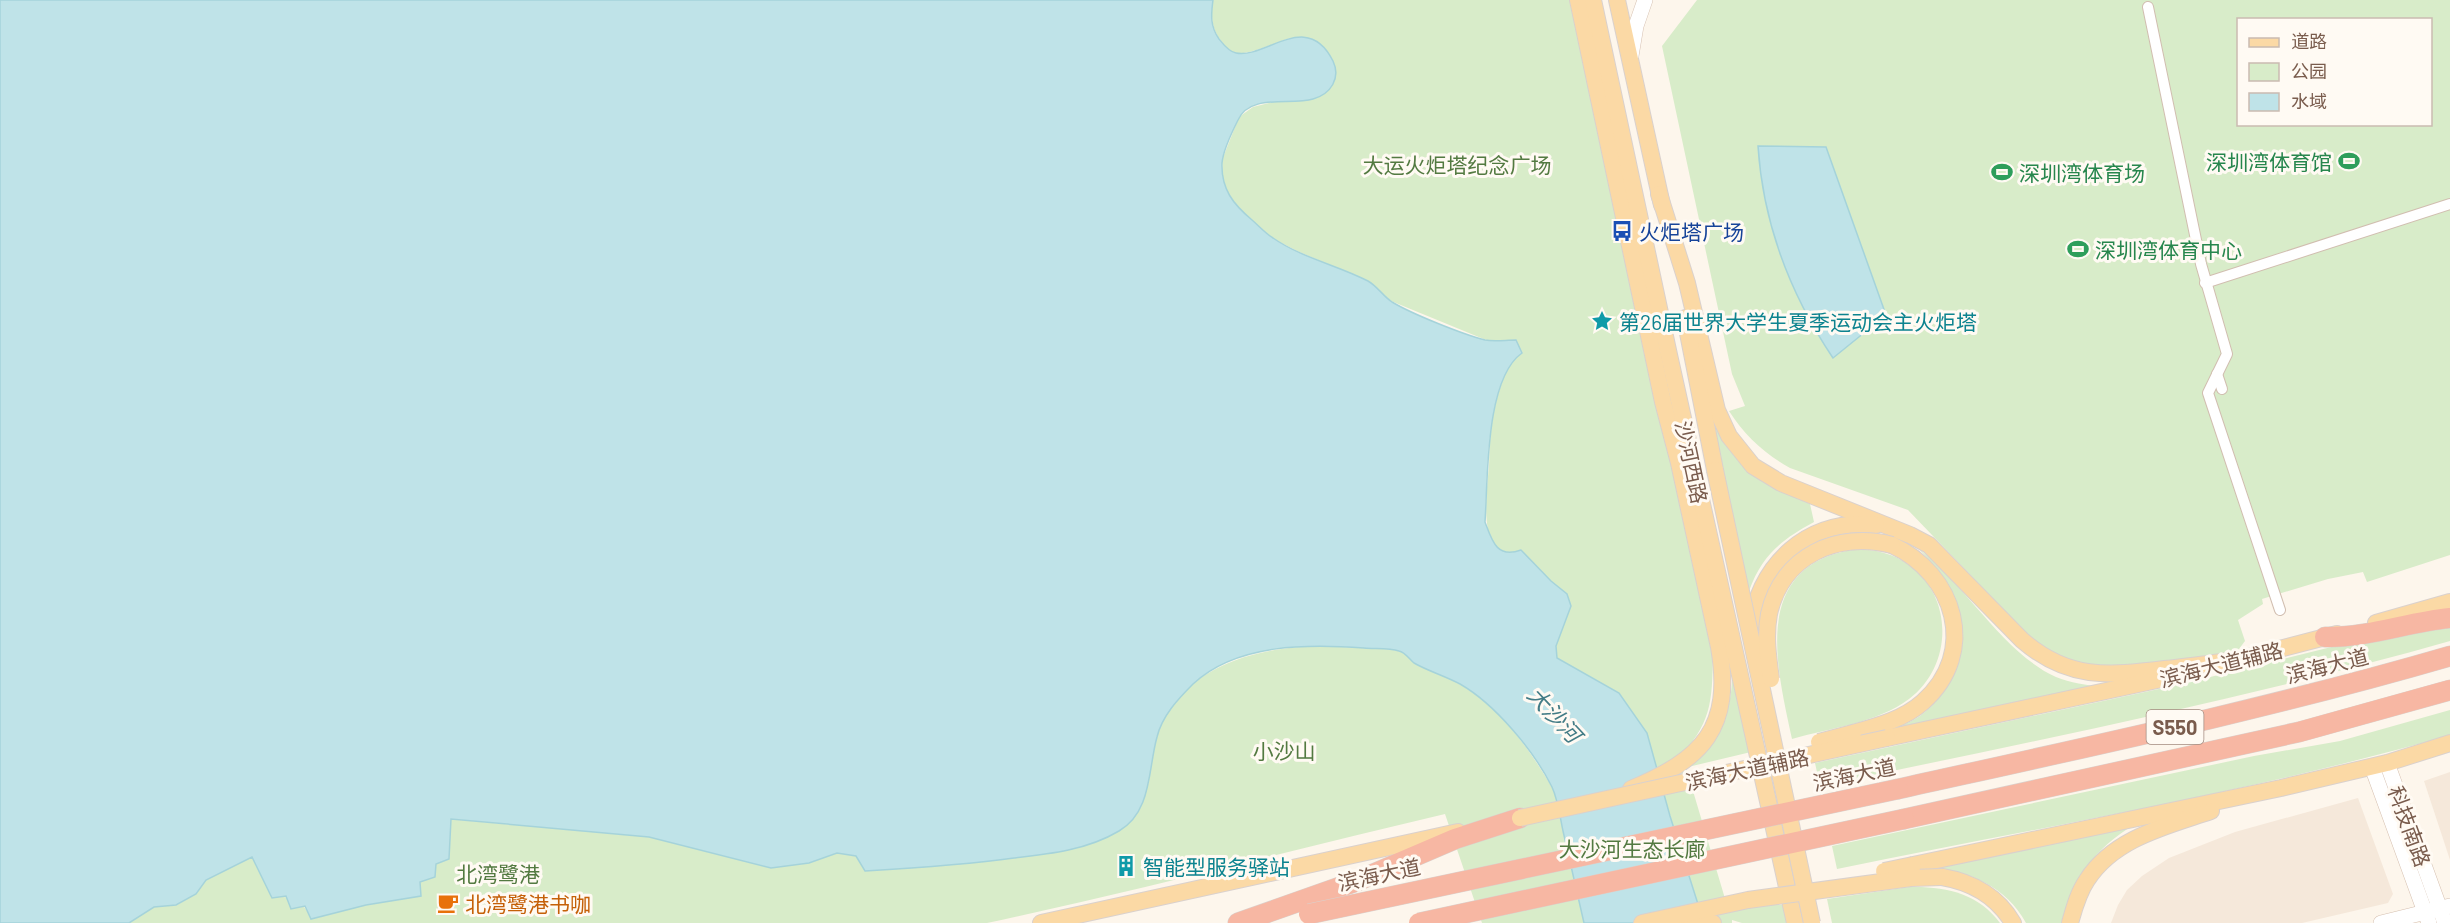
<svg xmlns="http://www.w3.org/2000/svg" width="2450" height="923" viewBox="0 0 2450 923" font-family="Barlow,'Noto Sans SC',sans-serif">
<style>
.residential{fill:#f5e8da}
.green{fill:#d8ecc9;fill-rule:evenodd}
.water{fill:#bfe3e8;stroke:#a5d3da;stroke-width:1.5}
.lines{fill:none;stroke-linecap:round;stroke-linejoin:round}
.street-casing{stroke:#d1beb0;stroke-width:12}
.secondary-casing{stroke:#d6c0b0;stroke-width:16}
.primary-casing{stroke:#dad1cd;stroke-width:18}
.highway-casing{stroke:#dad1cd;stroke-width:21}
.street{stroke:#fff;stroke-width:10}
.secondary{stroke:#fff;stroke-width:15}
.primary{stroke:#fbd9a5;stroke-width:16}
.highway{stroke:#f7b7a3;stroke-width:20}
.primary-bridge-casing{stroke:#dad1cd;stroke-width:18;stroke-linecap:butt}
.highway-bridge-casing{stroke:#dad1cd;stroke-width:21;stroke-linecap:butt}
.primary-bridge{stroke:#fbd9a5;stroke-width:16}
.highway-bridge{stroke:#f7b7a3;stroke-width:20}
.labels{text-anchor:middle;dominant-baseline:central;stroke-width:6;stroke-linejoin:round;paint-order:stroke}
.shield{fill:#fffaf3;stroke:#a28b7f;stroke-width:1.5}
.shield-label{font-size:20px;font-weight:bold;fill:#7a5c4d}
.leisure-label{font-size:21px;fill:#27864d;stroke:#fffaf3;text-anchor:start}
.park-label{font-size:21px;fill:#537a41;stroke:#fffaf3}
.transit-label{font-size:21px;fill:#164399;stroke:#fffaf3;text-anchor:start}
.culture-label{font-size:21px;fill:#0d838f;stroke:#fffaf3;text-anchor:start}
.street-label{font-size:21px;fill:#7a5c4d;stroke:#fffaf3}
.food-label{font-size:21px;fill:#c56008;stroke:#fffaf3;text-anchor:start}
.water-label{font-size:22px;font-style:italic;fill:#437c86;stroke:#fffaf3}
</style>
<rect width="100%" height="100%" fill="#fdf6ec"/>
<g class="residential">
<polygon points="2450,772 2450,860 2424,781"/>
<polygon points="2358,798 2393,894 2388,903 2302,923 2111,923 2118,905 2127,890 2142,876 2169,858 2235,832"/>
</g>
<g class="green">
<path d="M 1213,0 L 1570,0 L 1713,651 C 1712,694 1714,720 1682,754 L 1729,912 L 1764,905 L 1785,905 L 1789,923 L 1742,923 L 1732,920 L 1732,923 L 1482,923 L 1445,814 C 1292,850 1140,890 987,923 L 129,923 L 154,907 L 177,905 L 196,894 L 206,880 L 252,857 L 272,897 C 293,896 302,900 312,919 L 366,905 L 420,896 L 420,882 L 436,864 L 449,859 L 450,819 L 649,837 L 771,868 L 809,863 L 837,853 L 856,856 L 1148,785 C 1151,769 1152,751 1157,736 C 1181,660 1274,642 1343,647 C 1355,648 1395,648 1402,652 C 1407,655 1411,661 1416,663 C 1430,671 1446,676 1461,685 C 1501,708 1530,750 1553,789 L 1647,733 L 1619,693 L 1557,658 L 1556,646 L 1571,606 L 1567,594 L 1551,581 L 1521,550 C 1475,567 1487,490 1489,466 C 1490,449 1489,431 1493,415 C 1497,396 1503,375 1513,359 L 1486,340 L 1391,301 L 1370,282 L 1297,251 L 1272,238 L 1234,205 L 1223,182 L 1222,160 L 1239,117 L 1253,107 L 1277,101 L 1298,100 L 1290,38 C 1277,42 1247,56 1235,53 C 1229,51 1224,45 1221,41 C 1211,27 1211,16 1213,0 Z"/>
<path d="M 1697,0 L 2450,0 L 2450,555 L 2367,582 L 2363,572 L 2328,579 L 2262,599 L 2263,604 L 2238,620 L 2245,641 L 2239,649 L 2207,657 L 2103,670 L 2064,661 L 2030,637 L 1908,510 L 1790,468 C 1765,454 1745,436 1729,411 L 1745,406 L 1732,374 L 1662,46 ZM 2238,20 L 2430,20 L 2430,124 L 2238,124 Z"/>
<path d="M 1710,413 C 1733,464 1759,482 1810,504 L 1814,522 C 1781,540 1762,555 1749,591 Z"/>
<path d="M 1918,548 C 1966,585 2003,653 2056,677 C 2070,683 2087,685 2102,687 L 1882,733 C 1896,728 1908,724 1920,716 C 1961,686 1972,632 1950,588 C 1942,572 1930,561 1918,548 Z"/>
<path d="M 1857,549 C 1876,550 1893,553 1909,565 C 1954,597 1953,666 1909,699 C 1877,723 1830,728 1792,739 C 1776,664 1750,564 1857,549 Z"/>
<path d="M 2450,621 L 2450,641 C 2242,700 2031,742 1820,786 L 1815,763 L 2182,684 L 2404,629 Z"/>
<path d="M 1733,669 L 1751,752 L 1688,767 C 1722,738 1731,714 1733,669 Z"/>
<path d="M 2450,710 L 2450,735 C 2250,793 2041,827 1837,869 L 1832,846 L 2254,756 L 2340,741 Z"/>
<path d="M 2135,824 C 2092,851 2077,875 2061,923 L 2026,923 C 2007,887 1968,870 1929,867 Z"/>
<path d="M 1909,887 C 1945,886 1978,893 2000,923 L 1832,923 L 1827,899 Z"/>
</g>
<g class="water">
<path d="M 0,0 L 1213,0 C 1211,15 1210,26 1219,39 C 1223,44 1229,52 1236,53 C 1266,59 1307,9 1333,61 C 1341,78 1331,94 1313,99 C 1291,106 1250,93 1238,120 C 1232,132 1223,150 1222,163 C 1221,189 1233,204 1252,220 C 1259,226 1265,233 1273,238 C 1302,258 1337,265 1368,281 C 1377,286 1383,296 1392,302 C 1412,314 1462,334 1485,340 C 1494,342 1506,340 1516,340 L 1522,353 C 1485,379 1488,479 1485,522 C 1492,541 1497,559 1521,550 L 1551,581 L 1567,594 L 1571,606 L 1556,646 L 1557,658 L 1619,693 L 1647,733 L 1670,816 L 1704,923 L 1584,923 C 1577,892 1570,861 1563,831 C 1560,817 1558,800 1552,787 C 1534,751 1495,704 1460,684 C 1445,676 1428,671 1414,663 C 1409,659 1405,652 1399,651 C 1389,648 1375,649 1364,648 C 1309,644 1237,643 1193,684 C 1178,699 1162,716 1157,737 C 1148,769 1152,812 1119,831 C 1087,850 1050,854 1014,858 C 964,865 915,868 865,871 L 856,856 L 837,853 L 809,863 L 771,868 L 649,837 L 451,819 L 449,859 L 436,864 L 435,877 L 420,882 L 421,896 L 366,905 L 311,919 L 305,906 L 291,909 L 286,896 L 272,898 L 252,857 L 206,880 L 196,894 L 176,905 L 154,907 L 129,923 L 0,923 Z"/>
<path d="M 1758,146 L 1826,147 L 1886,315 L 1833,358 C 1790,294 1763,223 1758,146 Z"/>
</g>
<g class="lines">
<defs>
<g id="street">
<polyline points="2148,7 2201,264 2227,354 2208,393 2280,610"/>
<polyline points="2205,283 2450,204"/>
<polyline points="2217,374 2222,389"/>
</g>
<g id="secondary">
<polyline points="1631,56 1636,26 1645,0"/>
<polyline points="2387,763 2445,923"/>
<polyline points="2372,767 2429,923"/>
<polyline points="2381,923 2450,906"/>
</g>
<g id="primary">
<path d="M 1578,0 L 1663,402 L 1679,463 L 1719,647 C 1733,728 1703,759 1631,789"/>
<polyline points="1593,0 1669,355 1795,923"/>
<polyline points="1617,0 1662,205"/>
<path d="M 1659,194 L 1687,283 L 1717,410 L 1729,436 L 1753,466 L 1781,483 L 1910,535 L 1929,545 L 2022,640 C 2068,680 2108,676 2165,669 C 2193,666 2220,662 2248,658"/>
<polyline points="1685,318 1715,470"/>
<polyline points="2376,623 2450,602"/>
<path d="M 1750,630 C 1759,564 1807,518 1876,525"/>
<polyline points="2237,660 2337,634"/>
<path d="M 1853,733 C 1878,726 1904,719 1923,702 C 1979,652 1955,574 1892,545"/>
<polyline points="1887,738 2171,677"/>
<polyline points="1913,865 2281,788 2387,763 2450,743"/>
<path d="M 1942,877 C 1972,882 1997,896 2013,923"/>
<polyline points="1681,921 1713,923"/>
<polyline points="1041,923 1458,832"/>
<polyline points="1642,923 1748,900"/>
<path d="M 2070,923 C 2074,909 2078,893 2087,880 C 2114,838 2167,826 2211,811"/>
</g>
<g id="highway">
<path d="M 2325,637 C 2368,638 2408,622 2450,618"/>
<path d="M 1898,789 C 2083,748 2268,709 2450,656"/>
<polyline points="1904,819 2299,732 2450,690"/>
<polyline points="1238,923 1357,881 1455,839 1520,818"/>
</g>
</defs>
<use href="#street" class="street-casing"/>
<use href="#secondary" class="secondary-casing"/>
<use href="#primary" class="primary-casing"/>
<use href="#highway" class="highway-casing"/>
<use href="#street" class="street"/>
<use href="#secondary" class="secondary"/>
<use href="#primary" class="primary"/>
<use href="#highway" class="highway"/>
<defs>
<g id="primary-bridge">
<polyline points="1715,470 1812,923"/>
<path d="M 1771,679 C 1768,657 1765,636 1769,614 C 1782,555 1838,531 1892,545"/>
<polyline points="1819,742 1853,733"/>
<polyline points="1520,818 1887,738"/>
<polyline points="1884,871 1913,865"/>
<polyline points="1748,900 1911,878 1942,877"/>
</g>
<g id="highway-bridge">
<polyline points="1309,914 1898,789"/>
<polyline points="1419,923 1904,819"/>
</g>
</defs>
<use href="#primary-bridge" class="primary-bridge-casing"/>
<use href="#highway-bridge" class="highway-bridge-casing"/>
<use href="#primary-bridge" class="primary-bridge"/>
<use href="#highway-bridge" class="highway-bridge"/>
</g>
<defs>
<symbol id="stadium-bare" viewBox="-9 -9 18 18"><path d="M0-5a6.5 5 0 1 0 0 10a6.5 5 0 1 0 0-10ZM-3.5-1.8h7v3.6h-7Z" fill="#2e9e5b" stroke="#fffaf3" stroke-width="2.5" paint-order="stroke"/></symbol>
<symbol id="bus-bare" viewBox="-9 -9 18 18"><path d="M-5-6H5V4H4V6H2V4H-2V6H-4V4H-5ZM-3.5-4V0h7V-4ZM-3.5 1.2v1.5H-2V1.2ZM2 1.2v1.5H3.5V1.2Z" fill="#1a4fb4" stroke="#fffaf3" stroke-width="2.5" paint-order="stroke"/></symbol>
<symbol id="sight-bare" viewBox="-9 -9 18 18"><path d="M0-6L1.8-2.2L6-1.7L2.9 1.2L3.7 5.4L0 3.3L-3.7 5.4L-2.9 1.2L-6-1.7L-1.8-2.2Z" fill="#0f9aa8" stroke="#fffaf3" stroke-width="2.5" paint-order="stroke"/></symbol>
<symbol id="building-bare" viewBox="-9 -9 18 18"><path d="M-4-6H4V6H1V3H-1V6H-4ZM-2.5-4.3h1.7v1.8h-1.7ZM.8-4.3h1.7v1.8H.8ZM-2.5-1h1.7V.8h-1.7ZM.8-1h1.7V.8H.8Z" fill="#0f9aa8" stroke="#fffaf3" stroke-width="2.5" paint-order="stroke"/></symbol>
<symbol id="cafe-bare" viewBox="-9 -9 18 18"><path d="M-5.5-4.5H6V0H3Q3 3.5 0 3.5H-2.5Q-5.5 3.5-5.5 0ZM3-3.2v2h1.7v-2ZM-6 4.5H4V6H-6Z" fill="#e8710a" stroke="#fffaf3" stroke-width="2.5" paint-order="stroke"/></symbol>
</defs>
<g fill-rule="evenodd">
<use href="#stadium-bare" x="2334" y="146" width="30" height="30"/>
<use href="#stadium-bare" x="1987" y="157" width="30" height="30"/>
<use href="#bus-bare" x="1607" y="216" width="30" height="30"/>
<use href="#stadium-bare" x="2063" y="234" width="30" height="30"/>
<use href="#sight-bare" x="1587" y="306" width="30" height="30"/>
<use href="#building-bare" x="1111" y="851" width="30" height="30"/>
<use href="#cafe-bare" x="433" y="888" width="30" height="30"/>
</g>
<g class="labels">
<rect class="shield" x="2146.5" y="710" width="57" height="34" rx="4.5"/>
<g class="shield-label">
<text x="2175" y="727">S550</text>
</g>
<g class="leisure-label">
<text x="2332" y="161" text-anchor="end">深圳湾体育馆</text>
<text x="2019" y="172">深圳湾体育场</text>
<text x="2095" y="249">深圳湾体育中心</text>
</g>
<g class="park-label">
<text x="1457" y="164">大运火炬塔纪念广场</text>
<text x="1284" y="750">小沙山</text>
<text x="1632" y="848">大沙河生态长廊</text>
<text x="498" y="873">北湾鹭港</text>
</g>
<g class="transit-label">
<text x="1639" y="231">火炬塔广场</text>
</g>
<g class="culture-label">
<text x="1619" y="321">第26届世界大学生夏季运动会主火炬塔</text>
<text x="1143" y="866">智能型服务驿站</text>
</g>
<g class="street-label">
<text transform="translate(1692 462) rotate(78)">沙河西路</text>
<text transform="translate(2221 664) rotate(-14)">滨海大道辅路</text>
<text transform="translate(2327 665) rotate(-14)">滨海大道</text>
<text transform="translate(1747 769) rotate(-12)">滨海大道辅路</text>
<text transform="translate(1854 774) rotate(-12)">滨海大道</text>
<text transform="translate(2410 826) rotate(70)">科技南路</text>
<text transform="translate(1379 874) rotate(-12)">滨海大道</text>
</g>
<g class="food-label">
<text x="465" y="903">北湾鹭港书咖</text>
</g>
<g class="water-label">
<text transform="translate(1555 714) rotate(47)">大沙河</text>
</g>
</g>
<rect x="2237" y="18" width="195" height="108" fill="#fffaf3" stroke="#cabbb1" stroke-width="1.5"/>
<rect x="2249" y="38" width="30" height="9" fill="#fbd9a5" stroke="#cabbb1" stroke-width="1.5"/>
<text x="2291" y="48" font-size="18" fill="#7a5c4d">道路</text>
<rect x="2249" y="63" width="30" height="18" fill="#d8ecc9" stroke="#cabbb1" stroke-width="1.5"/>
<text x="2291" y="78" font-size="18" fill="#7a5c4d">公园</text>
<rect x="2249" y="93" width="30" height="18" fill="#bfe3e8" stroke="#cabbb1" stroke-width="1.5"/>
<text x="2291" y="108" font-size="18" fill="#7a5c4d">水域</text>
</svg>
